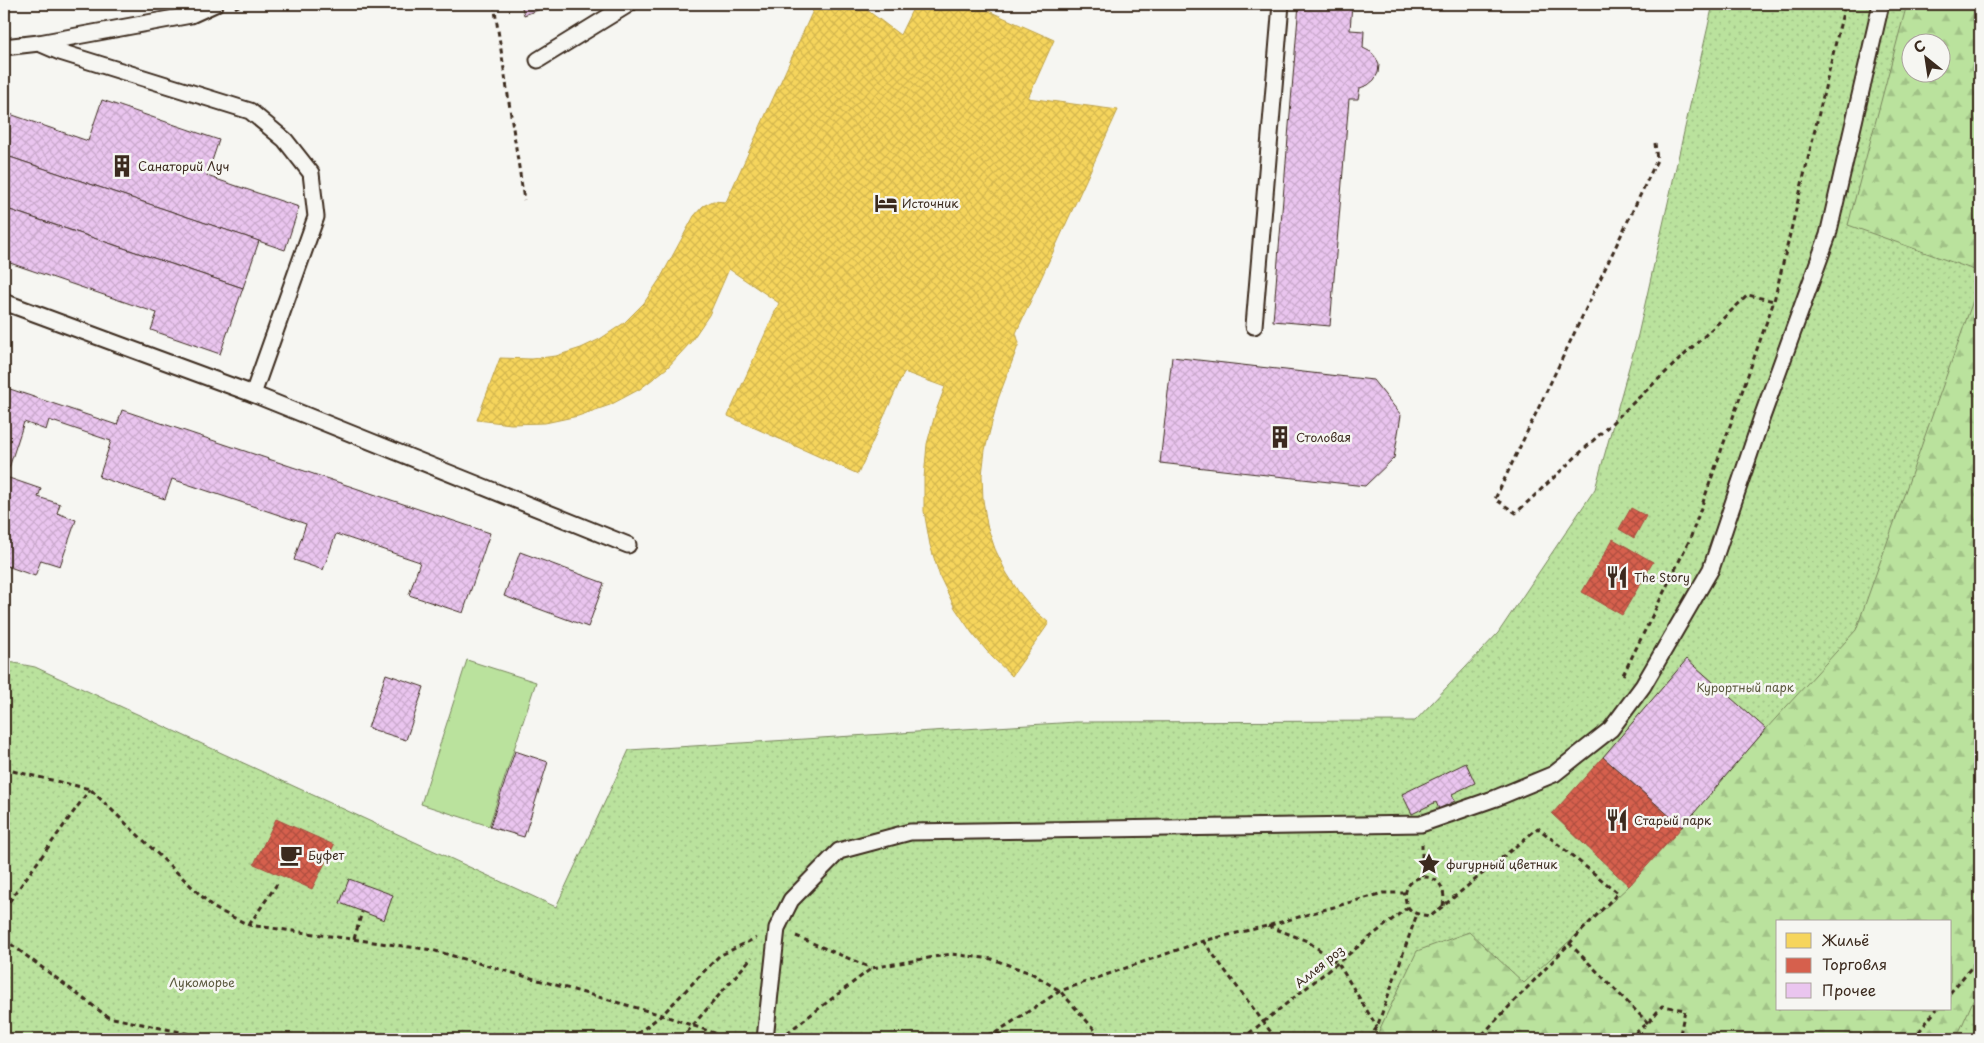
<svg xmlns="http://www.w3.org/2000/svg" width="1984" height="1043" viewBox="0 0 1984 1043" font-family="'Playpen Sans',sans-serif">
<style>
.grass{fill:url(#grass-dots);stroke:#7a865e;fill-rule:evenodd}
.forest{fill:url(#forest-firs);stroke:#7a865e;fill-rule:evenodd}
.pitch{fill:#bae29d;stroke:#7a865e}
.homes{fill:url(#homes-cross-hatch);stroke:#bea249}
.shops{fill:url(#shops-cross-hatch);stroke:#a8503f}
.building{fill:url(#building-cross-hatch);stroke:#3b2a1e}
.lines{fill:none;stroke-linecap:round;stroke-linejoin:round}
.service-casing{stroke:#3b2a1e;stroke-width:19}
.path{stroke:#3b2a1e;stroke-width:3;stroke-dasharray:5 4;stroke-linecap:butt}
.service{stroke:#f6f6f2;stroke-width:15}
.labels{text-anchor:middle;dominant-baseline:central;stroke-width:5;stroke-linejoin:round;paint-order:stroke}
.poi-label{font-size:12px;fill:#3b2a1e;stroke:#f6f6f2;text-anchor:start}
.park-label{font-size:12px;fill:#5b583e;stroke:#f6f6f2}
.street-label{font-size:12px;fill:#3b2a1e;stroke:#f6f6f2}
</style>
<defs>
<pattern id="grass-dots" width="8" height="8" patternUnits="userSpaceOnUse" patternTransform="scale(1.25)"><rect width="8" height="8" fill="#bae29d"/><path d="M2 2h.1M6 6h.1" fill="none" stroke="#a1c287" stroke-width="1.8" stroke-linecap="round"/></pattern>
<pattern id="forest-firs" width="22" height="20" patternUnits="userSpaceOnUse" patternTransform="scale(1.25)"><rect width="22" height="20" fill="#bae29d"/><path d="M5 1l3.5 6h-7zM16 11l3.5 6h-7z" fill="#a1c287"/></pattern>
<pattern id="homes-cross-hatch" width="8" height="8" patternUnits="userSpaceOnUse" patternTransform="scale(1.25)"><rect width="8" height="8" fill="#f6d55c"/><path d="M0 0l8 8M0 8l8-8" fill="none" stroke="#d4b750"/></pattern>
<pattern id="shops-cross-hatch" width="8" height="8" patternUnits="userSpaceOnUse" patternTransform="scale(1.25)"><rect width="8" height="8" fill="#d6604d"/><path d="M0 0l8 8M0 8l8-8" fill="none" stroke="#af4f3f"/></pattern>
<pattern id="building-cross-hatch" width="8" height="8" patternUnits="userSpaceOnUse" patternTransform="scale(1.25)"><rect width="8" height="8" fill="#eac5ef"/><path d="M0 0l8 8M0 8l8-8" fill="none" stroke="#caa9cc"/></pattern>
</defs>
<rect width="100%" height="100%" fill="#f6f6f2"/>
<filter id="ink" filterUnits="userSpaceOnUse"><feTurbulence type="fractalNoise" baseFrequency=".02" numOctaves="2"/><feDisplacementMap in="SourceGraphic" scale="10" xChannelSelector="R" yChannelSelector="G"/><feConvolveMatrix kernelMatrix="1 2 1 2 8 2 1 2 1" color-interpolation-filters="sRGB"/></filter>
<g filter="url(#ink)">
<path class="grass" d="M 1713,4 L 1980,4 L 1980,1039 L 4,1039 L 4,661 L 35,667 L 556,907 L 629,750 L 1076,722 L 1415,721 L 1498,633 L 1595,489 L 1638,335 ZM 1912,42 L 1942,42 L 1942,72 L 1912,72 ZM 1778,922 L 1950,922 L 1950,1009 L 1778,1009 Z"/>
<g class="forest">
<path d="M 1907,4 L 1980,4 L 1980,272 L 1848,225 ZM 1912,42 L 1942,42 L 1942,72 L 1912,72 Z"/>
<path d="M 1980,281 L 1980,985 L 1956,1039 L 1375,1039 L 1417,951 L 1469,932 L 1524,983 L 1629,886 L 1766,729 L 1856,630 ZM 1778,922 L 1950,922 L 1950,1009 L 1778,1009 Z"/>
</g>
<polygon class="pitch" points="467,660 536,682 489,826 421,804"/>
<polygon class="homes" points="816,4 859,4 900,35 915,4 973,4 1054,40 1028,98 1118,110 1016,333 1019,343 998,399 985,450 982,475 983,500 987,525 995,549 1006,572 1018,591 1033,609 1049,623 1012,676 991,656 972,633 955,608 940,577 930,545 924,511 924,478 927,444 936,411 945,387 904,372 858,474 728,416 779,303 729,269 709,315 690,343 667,368 640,389 610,405 578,416 545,423 511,424 477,420 500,358 531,359 556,356 581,348 600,339 624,323 644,303 660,279 694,216 703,206 713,201 726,202"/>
<g class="shops">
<polygon points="1631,508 1646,516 1634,538 1619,529"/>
<polygon points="1613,539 1653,562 1622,615 1582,592"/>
<polygon points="1603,757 1682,827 1629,886 1552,814"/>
<polygon points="276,819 334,845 312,889 254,864"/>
</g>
<g class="building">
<polygon points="521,4 555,4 524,15"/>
<polygon points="1299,4 1352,4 1350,30 1364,31 1363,48 1371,52 1376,58 1379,65 1378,73 1374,80 1368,85 1360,88 1358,99 1349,99 1330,326 1273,321"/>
<polygon points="102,100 219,140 207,176 299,207 285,250 4,155 4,112 88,141"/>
<polygon points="4,155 259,241 243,288 4,208"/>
<polygon points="4,208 243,288 220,354 151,330 157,313 4,261"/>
<polygon points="1172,357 1373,380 1401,415 1394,458 1365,486 1160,463"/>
<polygon points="4,387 117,425 122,410 490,533 463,613 409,595 420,562 336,534 323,570 294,560 306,524 172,479 165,499 99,477 111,441 49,420 46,430 24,422 6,477 41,489 38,497 60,504 57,513 76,520 60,566 41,560 35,576 4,565"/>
<polygon points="520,552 604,583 588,627 504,596"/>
<polygon points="1687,659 1766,729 1682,827 1603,757"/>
<polygon points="386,674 424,687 406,740 368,728"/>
<polygon points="515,751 548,762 524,837 490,827"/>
<polygon points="1466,763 1475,783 1452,794 1455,801 1439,809 1436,802 1412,814 1402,794"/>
<polygon points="349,879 393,895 384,920 340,903"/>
</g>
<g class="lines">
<defs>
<g id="service">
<polyline points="39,43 60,52 250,111 285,140 311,173 316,217 253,394"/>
<polyline points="4,47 39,43 191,15 215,4"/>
<polyline points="538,60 629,4"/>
<polyline points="4,302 253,394 628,545"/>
<polyline points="1254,326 1281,4"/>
<polyline points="765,1039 777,928 791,900 839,851 910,832 1421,824 1496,798 1554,774 1611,729 1643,686 1711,569 1762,417 1828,235 1881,4"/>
</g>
</defs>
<use href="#service" class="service-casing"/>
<g class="path">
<polyline points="494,4 524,200"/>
<polyline points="235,8 243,4"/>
<polyline points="1655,143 1657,160 1495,499 1516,513 1748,295 1774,301"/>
<polyline points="1623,675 1690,539 1774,301 1845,4"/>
<polyline points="4,769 90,789 214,908 249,925 432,950 662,1015 732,1039"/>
<polyline points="1422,844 1422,876"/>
<path d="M 1443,906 C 1451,866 1399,870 1406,902 C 1409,914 1420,915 1431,916 L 1538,828 L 1618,893 L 1478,1039"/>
<polyline points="4,909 90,789"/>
<polyline points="249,925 277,884"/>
<polyline points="1268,926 1307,941 1338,963 1377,1027"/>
<polyline points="796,936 871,968"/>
<polyline points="4,939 108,1017 214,1039"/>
<polyline points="354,939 362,912"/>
<polyline points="1203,941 1276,1039"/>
<polyline points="1569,943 1648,1023"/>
<polyline points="1950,993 1980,957"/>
<polyline points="787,1033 872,968 951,954 992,959 1033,974 1060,991 1103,1039"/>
<polyline points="630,1039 662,1015 719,956 756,938"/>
<polyline points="681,1039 752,957"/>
<polyline points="962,1039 995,1033 1011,1039"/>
<polyline points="989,1039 995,1033 1060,991 1203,941 1267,926 1383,893 1405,893"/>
<polyline points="1242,1039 1408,907"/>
<polyline points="1369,1039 1377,1027 1417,914"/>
<polyline points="1628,1039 1648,1023 1662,1006 1685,1010 1679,1039"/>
<polyline points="1913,1039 1937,1009"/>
</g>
<use href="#service" class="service"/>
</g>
</g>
<defs>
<symbol id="building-bare" viewBox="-9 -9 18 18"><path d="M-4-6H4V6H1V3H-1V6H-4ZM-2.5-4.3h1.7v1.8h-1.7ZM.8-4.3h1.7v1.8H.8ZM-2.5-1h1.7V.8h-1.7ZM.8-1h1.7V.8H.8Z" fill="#3b2a1e" stroke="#f6f6f2" stroke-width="2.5" paint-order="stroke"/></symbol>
<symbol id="hotel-bare" viewBox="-9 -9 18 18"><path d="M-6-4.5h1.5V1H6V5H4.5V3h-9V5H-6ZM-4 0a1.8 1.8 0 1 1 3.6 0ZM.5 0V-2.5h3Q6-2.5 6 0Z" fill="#3b2a1e" stroke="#f6f6f2" stroke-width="2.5" paint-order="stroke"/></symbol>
<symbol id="restaurant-bare" viewBox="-9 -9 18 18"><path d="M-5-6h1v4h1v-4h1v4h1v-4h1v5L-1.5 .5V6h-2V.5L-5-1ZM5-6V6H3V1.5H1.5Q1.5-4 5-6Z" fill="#3b2a1e" stroke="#f6f6f2" stroke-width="2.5" paint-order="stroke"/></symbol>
<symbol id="cafe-bare" viewBox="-9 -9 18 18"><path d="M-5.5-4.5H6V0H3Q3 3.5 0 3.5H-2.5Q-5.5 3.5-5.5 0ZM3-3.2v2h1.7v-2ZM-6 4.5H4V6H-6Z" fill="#3b2a1e" stroke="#f6f6f2" stroke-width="2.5" paint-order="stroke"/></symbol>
<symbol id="sight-bare" viewBox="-9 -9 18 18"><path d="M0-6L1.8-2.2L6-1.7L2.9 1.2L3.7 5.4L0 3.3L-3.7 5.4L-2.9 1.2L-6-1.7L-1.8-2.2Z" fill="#3b2a1e" stroke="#f6f6f2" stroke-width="2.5" paint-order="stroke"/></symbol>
</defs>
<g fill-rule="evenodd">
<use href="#building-bare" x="106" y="150" width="32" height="32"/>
<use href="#hotel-bare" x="870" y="187" width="32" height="32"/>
<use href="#building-bare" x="1264" y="421" width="32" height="32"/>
<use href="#restaurant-bare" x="1601" y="561" width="32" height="32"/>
<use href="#restaurant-bare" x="1601" y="804" width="32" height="32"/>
<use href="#cafe-bare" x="275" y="839" width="32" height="32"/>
<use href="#sight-bare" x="1413" y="848" width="32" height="32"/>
</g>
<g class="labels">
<g class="poi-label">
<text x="138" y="166">Cанаторий Луч</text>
<text x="902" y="203">Источник</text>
<text x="1296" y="437">Столовая</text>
<text x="1634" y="577">The Story</text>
<text x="1634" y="820">Старый парк</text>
<text x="308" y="855">Буфет</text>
<text x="1446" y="864">фигурный цветник</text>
</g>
<g class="park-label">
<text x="1745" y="687">Курортный парк</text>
<text x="202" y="982">Лукоморье</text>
</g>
<g class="street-label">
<text transform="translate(1319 966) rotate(-39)">Аллея роз</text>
</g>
</g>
<rect width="1984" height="1043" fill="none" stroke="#f6f6f2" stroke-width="20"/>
<rect x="10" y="10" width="1964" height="1023" fill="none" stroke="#3b2a1e" stroke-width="2" filter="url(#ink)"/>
<rect x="1776" y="920" width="175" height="90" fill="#f6f6f2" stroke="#aba49d"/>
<rect x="1786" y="933" width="25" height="15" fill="#f6d55c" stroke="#aba49d"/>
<text x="1822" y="946" font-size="15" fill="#3b2a1e">Жильё</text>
<rect x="1786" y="958" width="25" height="15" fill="#d6604d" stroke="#aba49d"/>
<text x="1822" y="970" font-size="15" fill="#3b2a1e">Торговля</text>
<rect x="1786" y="983" width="25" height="15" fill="#eac5ef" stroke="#aba49d"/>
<text x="1822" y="996" font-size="15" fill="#3b2a1e">Прочее</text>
<g transform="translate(1926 58) rotate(330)"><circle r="24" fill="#f6f6f2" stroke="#aba49d"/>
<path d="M0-4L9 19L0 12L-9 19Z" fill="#3b2a1e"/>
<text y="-8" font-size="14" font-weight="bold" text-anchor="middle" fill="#3b2a1e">С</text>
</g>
</svg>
